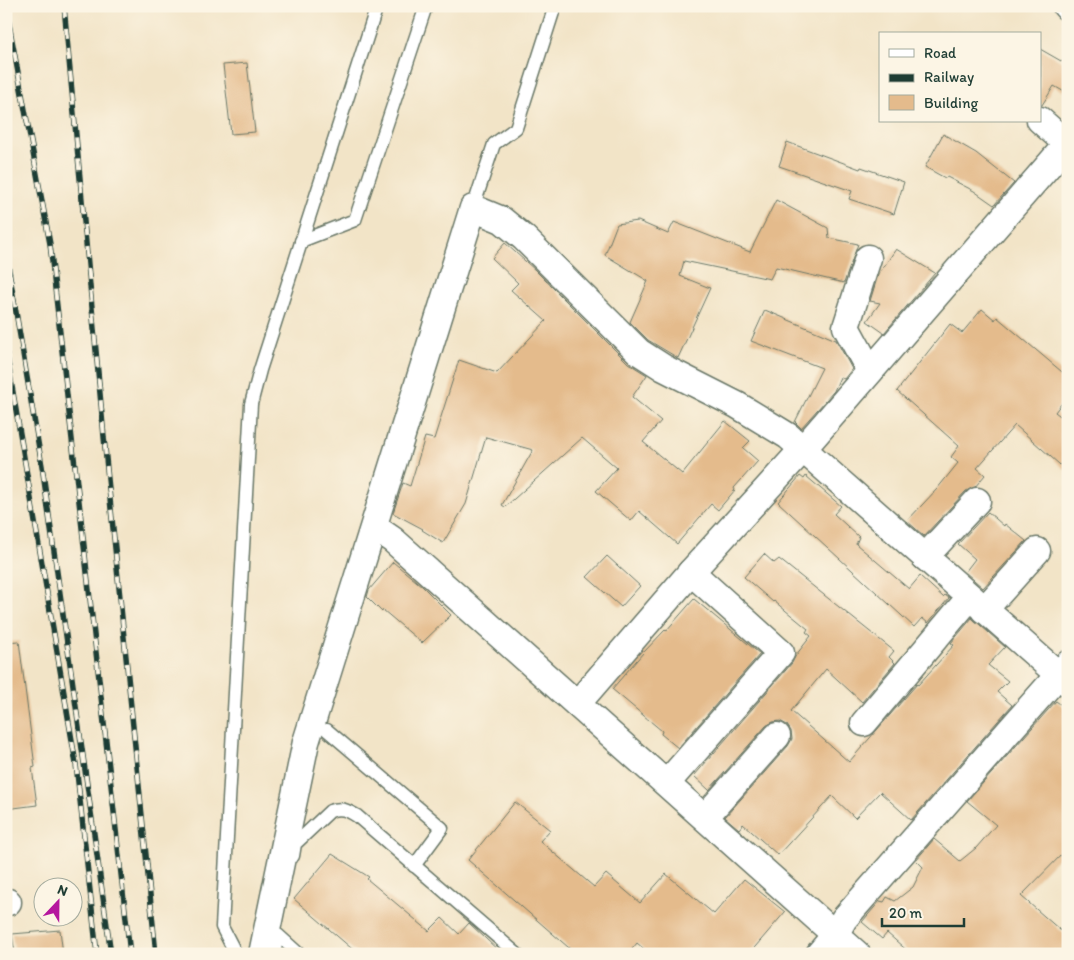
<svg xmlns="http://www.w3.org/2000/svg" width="1074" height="960" viewBox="0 0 1074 960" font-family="Itim,sans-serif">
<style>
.building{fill:#e4bb8c}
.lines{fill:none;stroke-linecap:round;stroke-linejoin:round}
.lane-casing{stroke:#697767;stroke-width:15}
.street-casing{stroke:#697767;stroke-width:29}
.lane{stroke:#fff;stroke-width:12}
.street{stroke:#fff;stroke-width:26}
.rail-casing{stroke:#1f3d34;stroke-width:5.5}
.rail{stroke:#fcf5e5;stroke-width:4;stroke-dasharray:11;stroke-linecap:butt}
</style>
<rect width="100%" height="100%" fill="#fcf5e5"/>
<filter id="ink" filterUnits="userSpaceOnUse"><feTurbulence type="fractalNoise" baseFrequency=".02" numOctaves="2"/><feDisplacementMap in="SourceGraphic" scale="10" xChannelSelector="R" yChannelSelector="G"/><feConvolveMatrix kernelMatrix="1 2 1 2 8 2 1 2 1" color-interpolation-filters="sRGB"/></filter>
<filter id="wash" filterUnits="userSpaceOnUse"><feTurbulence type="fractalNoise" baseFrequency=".0096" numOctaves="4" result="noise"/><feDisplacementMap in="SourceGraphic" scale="20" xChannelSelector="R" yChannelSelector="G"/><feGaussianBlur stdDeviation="1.12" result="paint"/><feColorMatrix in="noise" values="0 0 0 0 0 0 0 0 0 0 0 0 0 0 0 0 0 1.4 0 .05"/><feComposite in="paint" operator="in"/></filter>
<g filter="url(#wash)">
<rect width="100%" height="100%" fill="#f2e4c7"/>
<g id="blocks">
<g class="building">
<polygon points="1040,49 1068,65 1068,94 1054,86 1042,105 1040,105"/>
<polygon points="247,63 255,132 231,134 223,65"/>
<polygon points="943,134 976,153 1014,183 994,205 974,191 947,177 945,178 925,167"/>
<polygon points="787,142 860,169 861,167 904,182 894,214 849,199 852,191 779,166"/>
<polygon points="776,200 828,228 829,238 858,244 844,283 776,267 770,279 684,261 680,276 710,288 678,358 648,340 630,322 648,281 605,255 617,224 638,221 668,234 674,222 750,252"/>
<polygon points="505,243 535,270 628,363 647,375 632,397 661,421 643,442 682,474 725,421 750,441 743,448 758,461 734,488 735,490 718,510 711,504 677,544 639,511 631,521 596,491 617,468 582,438 505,507 502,505 533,450 486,437 466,504 443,543 422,530 423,529 393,513 403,483 410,486 425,437 434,439 459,360 497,373 546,321 511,290 518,283 492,258"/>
<polygon points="896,249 935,273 884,333 867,321 880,303 870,301 878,275"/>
<polygon points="982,309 995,320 997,317 1068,377 1068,395 1055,412 1068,422 1068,472 1015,425 977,468 985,475 975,487 966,491 924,536 907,521 937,489 958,463 951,457 959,446 897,391 950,324 962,333"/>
<polygon points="765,310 836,340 852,369 844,379 840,377 834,391 801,428 795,422 822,368 751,341"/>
<polygon points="800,476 804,479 806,476 841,506 834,514 859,537 856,544 909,589 920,576 943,597 945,595 949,598 928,623 922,618 914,627 778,502"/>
<polygon points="988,512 1004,526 1005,524 1026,541 983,588 965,572 975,559 958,544"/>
<polygon points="764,554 774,563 779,559 894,651 889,657 895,663 862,702 826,669 791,711 849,762 917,684 918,685 954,645 951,643 972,618 1005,647 988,665 1008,681 997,692 1012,705 911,820 880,792 855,818 832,796 778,855 743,824 739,829 725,817 788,746 792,739 791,731 787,725 780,721 773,722 766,726 709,790 694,776 792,663 796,655 811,636 806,632 808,629 774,601 773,602 744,577"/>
<polygon points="607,556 640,586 621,607 587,577"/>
<polygon points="393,562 422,586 451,615 422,643 383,610 382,612 367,597 369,590"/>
<polygon points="694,599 760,654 678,748 661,734 662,731 612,689 643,653 665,630 666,631"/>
<polygon points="19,641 35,767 32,768 37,805 6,809 6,642"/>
<polygon points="1056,701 1068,710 1068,848 1021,896 1068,937 1068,954 911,954 887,933 882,939 862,922 880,901 884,902 887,897 895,901 913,887 923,867 916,860 934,839 960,861 976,848 996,825 967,801"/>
<polygon points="515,802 550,830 540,841 594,887 606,874 640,903 666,874 714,914 744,879 785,912 749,954 650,954 637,943 628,954 576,954 468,860"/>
<polygon points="332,854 369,877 367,879 429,931 442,918 459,934 469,923 502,954 358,954 294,899"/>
<polygon points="60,930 63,954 15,954 12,934"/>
</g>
</g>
</g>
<g filter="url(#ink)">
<use href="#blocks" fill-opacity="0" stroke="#697767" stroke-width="1"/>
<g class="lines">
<defs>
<g id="lane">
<polyline points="473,208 494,144 516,128 555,6"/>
<polyline points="301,241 355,220 426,6"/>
<polyline points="327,730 442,828 414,866"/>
<path d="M 293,856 L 295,844 L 330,811 C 341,807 347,810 357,816 L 517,954"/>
<polyline points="275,949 278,935 299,954"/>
<polyline points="236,954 222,927 251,404 260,370 377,6"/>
</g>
<g id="street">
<polyline points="1066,6 1068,8"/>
<polyline points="1040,120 1067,144"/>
<polyline points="868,258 846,327 870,371"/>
<polyline points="374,527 393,540 857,954"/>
<polyline points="925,557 977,501"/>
<polyline points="984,610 1037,551"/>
<polyline points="577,704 691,572 803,449 1068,143"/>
<polyline points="864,723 970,597"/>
<polyline points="667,783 781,653 691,572"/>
<polyline points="705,817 777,736"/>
<polyline points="6,902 8,902"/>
<polyline points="262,954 306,742 473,208 502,220 524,238 639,352 664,368 737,405 788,436 1068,683"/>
<polyline points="819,954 835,935 844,919 1068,664"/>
</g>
</defs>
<use href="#lane" class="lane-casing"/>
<use href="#street" class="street-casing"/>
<use href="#lane" class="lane"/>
<use href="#street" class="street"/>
<defs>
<g id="rail">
<polyline points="64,6 107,469 156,954"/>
<polyline points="6,8 50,244 130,954"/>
<polyline points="6,253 42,466 111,954"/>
<polyline points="6,351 76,764 97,954"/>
</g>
</defs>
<use href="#rail" class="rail-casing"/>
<use href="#rail" class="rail"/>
</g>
</g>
<rect width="1074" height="960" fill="none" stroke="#fcf5e5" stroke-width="25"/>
<rect x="879" y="32" width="162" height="90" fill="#fcf5e5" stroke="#a4ab9e"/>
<rect x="889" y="49" width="25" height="8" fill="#ffffff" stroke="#a4ab9e"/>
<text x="924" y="58" font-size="15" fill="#1f3d34">Road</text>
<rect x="889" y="74" width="25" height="8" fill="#1f3d34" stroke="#a4ab9e"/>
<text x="924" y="82" font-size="15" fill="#1f3d34">Railway</text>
<rect x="889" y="95" width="25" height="15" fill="#e4bb8c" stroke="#a4ab9e"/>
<text x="924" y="108" font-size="15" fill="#1f3d34">Building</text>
<g transform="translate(58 902) rotate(22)"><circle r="24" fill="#fcf5e5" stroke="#a4ab9e"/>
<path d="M0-4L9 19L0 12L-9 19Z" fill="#b5179e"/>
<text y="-8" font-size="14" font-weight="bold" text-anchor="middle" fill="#1f3d34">N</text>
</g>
<path d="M882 918v8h82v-8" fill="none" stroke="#1f3d34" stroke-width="2.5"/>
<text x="889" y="918" font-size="15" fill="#1f3d34" stroke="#fcf5e5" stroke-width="4" paint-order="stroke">20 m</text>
</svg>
